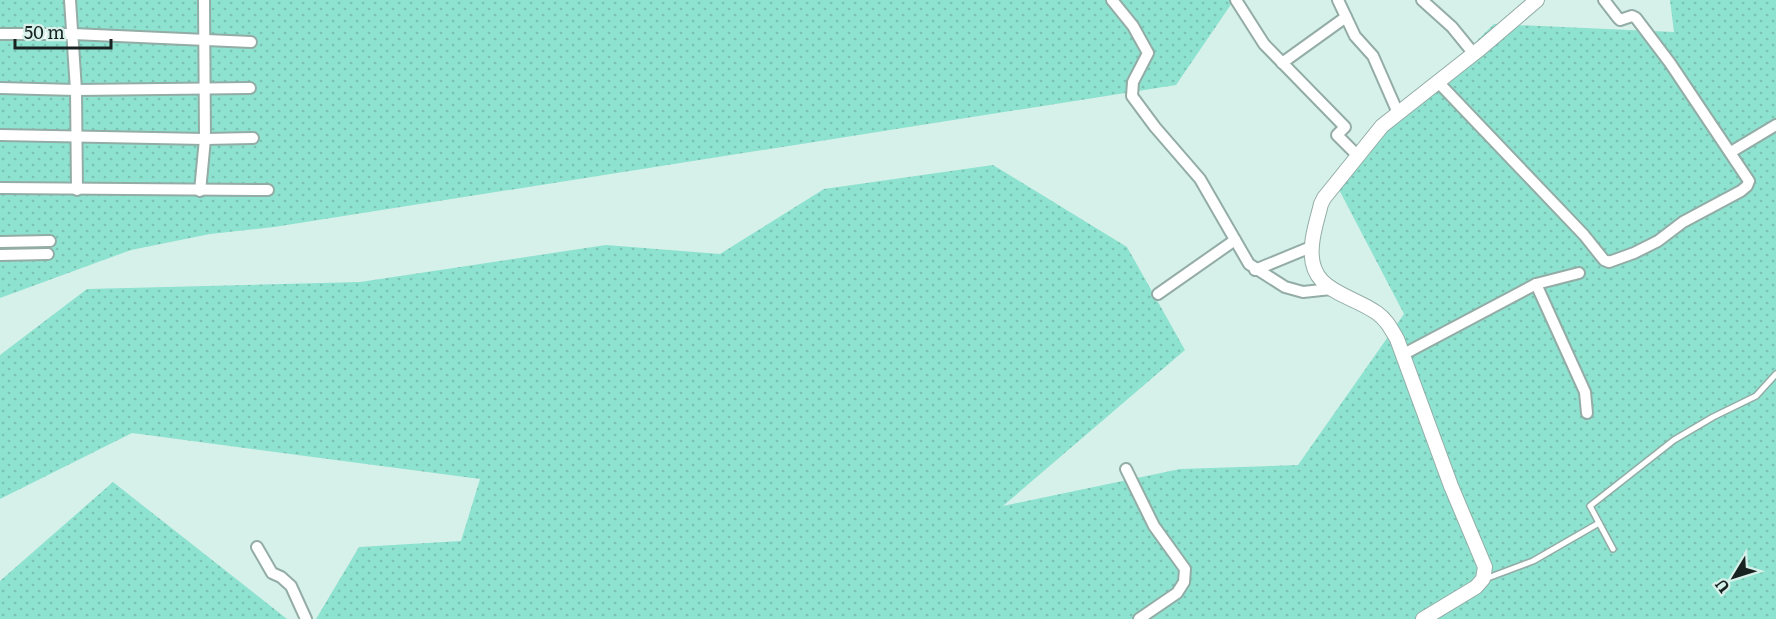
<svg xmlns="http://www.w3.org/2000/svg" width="1776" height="619" viewBox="0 0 1776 619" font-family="Literata,serif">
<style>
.grass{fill:url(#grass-dots)}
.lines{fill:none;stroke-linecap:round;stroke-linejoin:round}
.service-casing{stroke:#93aca6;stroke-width:8}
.minor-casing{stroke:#93aca6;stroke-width:14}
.tertiary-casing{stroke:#93aca6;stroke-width:16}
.service{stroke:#fff;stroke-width:5}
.minor{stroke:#fff;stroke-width:10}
.tertiary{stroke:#fff;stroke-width:14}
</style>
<defs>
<pattern id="grass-dots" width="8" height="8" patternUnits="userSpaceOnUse" patternTransform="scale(1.5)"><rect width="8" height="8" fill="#8ee2d0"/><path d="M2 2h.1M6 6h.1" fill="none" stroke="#7ac2b2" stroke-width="1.8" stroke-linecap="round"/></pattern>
</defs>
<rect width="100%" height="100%" fill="#d6f1ea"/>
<g class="grass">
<polygon points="0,0 1234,0 1176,85 274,227 210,234 131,250 0,298"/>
<polygon points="1670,0 1776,0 1776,619 316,619 359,547 461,541 480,479 132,433 0,499 0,355 87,289 360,282 606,245 720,254 824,189 993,165 1127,247 1185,350 1003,506 1180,469 1298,465 1404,314 1334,180 1494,24 1674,32"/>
<polygon points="113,482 287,619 0,619 0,581"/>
</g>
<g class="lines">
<defs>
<g id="service">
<polyline points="1613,549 1590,506 1674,440 1713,417 1756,396 1776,374"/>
<polyline points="1485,579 1533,561 1599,523"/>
</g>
<g id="minor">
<polyline points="70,0 76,90 77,190"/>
<polyline points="1112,0 1133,26 1148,53 1133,82 1132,96 1155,127 1200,179 1249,264 1285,287 1303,292 1331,289"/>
<polyline points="1236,0 1264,44 1345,127 1337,135 1358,156"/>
<polyline points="1338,0 1355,36 1373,56 1398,113"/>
<polyline points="1422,0 1452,27 1474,54"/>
<polyline points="0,34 73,34 251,42"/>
<polyline points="1282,63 1346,17"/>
<polyline points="1438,82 1584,235 1604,260 1609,262 1634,253 1658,241 1683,222 1741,191 1747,186 1749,181 1670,63 1636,18 1632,16 1620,20 1618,18 1604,0"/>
<polyline points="0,88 76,90 250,88"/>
<polyline points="0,135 205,139 253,138"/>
<polyline points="1731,152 1776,125"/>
<polyline points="0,188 268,190"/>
<polyline points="200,191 205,139 204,0"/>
<polyline points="0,242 50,241"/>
<polyline points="0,255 48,254"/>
<polyline points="1255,270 1311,247"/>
<polyline points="1536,284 1585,392 1587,413"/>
<polyline points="1158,294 1235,240"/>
<polyline points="1402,355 1536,284 1579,273"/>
<polyline points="1126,469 1154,526 1185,569 1184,582 1177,593 1139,619"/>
<polyline points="257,547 272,573 281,577 291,586 306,619"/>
</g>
<path id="tertiary" d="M 1423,619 L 1476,587 L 1483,579 L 1485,567 L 1451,486 L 1397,339 C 1391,329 1387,320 1377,313 C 1349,293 1307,292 1312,245 C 1313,231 1318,217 1321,204 L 1324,198 L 1382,126 L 1481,48 L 1537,0"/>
</defs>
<use href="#service" class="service-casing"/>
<use href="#minor" class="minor-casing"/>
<use href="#tertiary" class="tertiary-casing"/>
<use href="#service" class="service"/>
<use href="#minor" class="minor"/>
<use href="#tertiary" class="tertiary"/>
</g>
<g transform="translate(1734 577) rotate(232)" stroke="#d6f1ea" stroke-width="4.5" paint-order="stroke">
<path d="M0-4.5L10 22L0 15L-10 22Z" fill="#182220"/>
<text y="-9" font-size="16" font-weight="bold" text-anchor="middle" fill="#182220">U</text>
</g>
<path d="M15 39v9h96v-9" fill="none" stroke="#182220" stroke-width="3"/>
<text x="24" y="39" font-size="18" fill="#182220" stroke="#d6f1ea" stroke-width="4.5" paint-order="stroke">50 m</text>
</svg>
